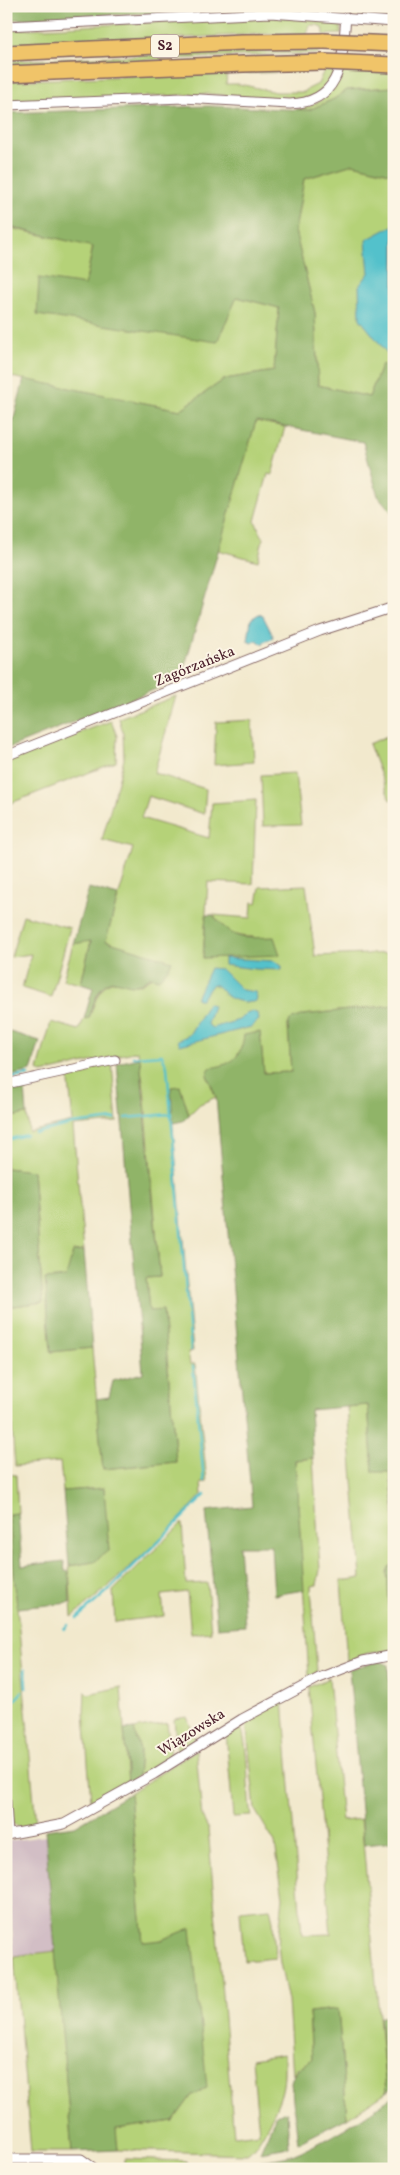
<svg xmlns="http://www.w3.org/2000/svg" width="400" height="2175" viewBox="0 0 400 2175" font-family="Vollkorn,serif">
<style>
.industrial{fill:#d2bec5}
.green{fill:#b5d278;stroke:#807852}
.forest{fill:#90b468;stroke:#6d6a4a}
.water{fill:#53c1cb;stroke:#4e707b}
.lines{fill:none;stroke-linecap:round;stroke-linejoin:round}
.stream{stroke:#53c1cb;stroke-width:2.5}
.minor-casing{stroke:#856664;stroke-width:11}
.motorway-casing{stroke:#856664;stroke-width:18}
.minor{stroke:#fff;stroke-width:9}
.motorway{stroke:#f0c469;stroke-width:15}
.motorway-bridge-casing{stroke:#856664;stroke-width:18;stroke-linecap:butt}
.motorway-bridge{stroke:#f0c469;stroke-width:15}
.labels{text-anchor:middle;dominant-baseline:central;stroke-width:4;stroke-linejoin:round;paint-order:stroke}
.shield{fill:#fcf5e5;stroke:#7f5f63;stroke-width:1}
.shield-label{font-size:14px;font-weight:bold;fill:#4a1f2b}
.street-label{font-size:15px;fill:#4a1f2b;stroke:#fcf5e5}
</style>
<rect width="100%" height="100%" fill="#fcf5e5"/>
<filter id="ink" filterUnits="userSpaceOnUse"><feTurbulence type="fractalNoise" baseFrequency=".02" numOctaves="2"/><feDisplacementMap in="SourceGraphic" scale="10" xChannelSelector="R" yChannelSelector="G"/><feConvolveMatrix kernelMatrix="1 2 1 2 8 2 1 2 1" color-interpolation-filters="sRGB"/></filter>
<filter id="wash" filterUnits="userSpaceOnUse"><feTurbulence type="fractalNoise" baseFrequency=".0096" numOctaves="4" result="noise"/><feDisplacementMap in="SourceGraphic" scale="20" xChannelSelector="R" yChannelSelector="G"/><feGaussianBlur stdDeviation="1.12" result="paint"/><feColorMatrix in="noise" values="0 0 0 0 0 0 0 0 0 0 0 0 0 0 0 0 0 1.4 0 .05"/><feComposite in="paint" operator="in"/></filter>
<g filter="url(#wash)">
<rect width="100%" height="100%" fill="#f2e9cd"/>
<polygon class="industrial" points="46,1836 56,1951 14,1956 6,1841"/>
<g class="green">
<polygon points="275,16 339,21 341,26 341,34 324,35 324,30 318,25 310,25 307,35 265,34 6,46 6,30"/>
<polygon points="318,50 318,54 288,54 6,66 6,61 178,54"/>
<polygon points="304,69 304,72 295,72 227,74 226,84 239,84 276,92 305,92 306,90 318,84 324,70 335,70 331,80 316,95 298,101 209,94 6,102 6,81"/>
<path d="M 342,70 L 394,73 L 394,87 L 347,90 L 334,99 L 309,110 L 297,109 C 320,105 335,94 342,70 Z"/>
<polygon points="353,164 394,174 394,369 382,364 369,397 318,385 315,313 295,231 304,179"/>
<polygon points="6,227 93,246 85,285 217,342 237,297 279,308 274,371 225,379 180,410 6,376"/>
<polygon points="256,421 285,427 272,475 268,474 255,521 263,538 258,561 218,550"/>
<path d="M 176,696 L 154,773 L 206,789 L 204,814 L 148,796 L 141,818 L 209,838 L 212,803 L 256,800 L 253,884 L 208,882 L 203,958 L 253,937 C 231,937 226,931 213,915 L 251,918 L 252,902 L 257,903 L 260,887 L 306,885 L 315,956 L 394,953 L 394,1005 L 303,1015 L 288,1025 L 291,1072 L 264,1073 L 260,1032 L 243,1044 L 237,1057 L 226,1066 L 207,1075 L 216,1097 L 200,1104 L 189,1115 L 180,1086 L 172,1116 L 193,1351 L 188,1352 L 190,1364 L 195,1364 L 207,1482 L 201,1483 L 202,1495 C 162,1539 118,1579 72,1617 L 69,1566 L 93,1562 L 104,1488 L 63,1491 L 60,1462 L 15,1466 L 6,1351 L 6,1307 L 43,1302 L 33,1171 L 6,1168 L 6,1118 L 27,1114 L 29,1132 L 73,1122 L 68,1073 L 112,1064 L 117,1122 L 73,1126 L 84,1251 L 73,1252 L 52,1352 L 92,1348 L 103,1469 L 176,1462 L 163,1311 L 149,1312 L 146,1278 L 160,1277 L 144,1088 L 138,1051 L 42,1073 L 38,1070 L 51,1022 L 79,1030 L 84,1019 L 89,1018 C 95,1003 100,977 121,982 C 128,983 133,987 140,984 C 151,979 161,969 171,961 L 105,941 L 133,848 L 102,840 L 124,759 L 123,733 L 119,718 Z"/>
<polygon points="252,720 254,762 214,765 216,722"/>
<polygon points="111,721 117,736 116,762 6,805 6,761"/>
<polygon points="394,733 394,799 390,800 369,744"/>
<polygon points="295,773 301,825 263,826 261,775"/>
<polygon points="23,915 70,928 51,997 22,988 31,954 11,957"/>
<polygon points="91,940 81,984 63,980 73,944"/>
<polygon points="368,1405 373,1471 390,1472 394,1507 394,1564 389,1567 394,1651 368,1653 347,1661 341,1581 361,1578 347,1407"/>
<polygon points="313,1458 320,1570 317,1585 311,1586 317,1672 309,1677 295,1460"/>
<polygon points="6,1474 16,1475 18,1513 9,1514 36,1825 19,1828 12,1823 6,1764"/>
<polygon points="182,1523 186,1584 207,1583 211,1632 191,1634 187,1592 162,1595 164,1616 115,1622 113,1591"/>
<polygon points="329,1678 342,1821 361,1819 386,2092 347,2118 338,2009 309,2012 312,2059 297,2069 293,2075 288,2001 280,1963 278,1944 283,1897 275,1843 255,1810 246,1721 283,1700 302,1935 331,1934 309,1687"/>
<polygon points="121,1687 128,1783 94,1804 91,1801 84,1713 85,1691 88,1694"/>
<polygon points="187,1717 196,1741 177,1753 174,1719"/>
<polygon points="167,1723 171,1757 138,1776 140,1751 134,1729"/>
<path d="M 240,1724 C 250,1749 246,1788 251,1816 L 233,1817 L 226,1732 Z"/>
<path d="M 196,1750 L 202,1817 L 208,1828 L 234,2136 L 259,2133 L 252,2059 L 284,2054 C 284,2067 285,2081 281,2094 C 277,2108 259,2147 247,2154 L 118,2150 L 115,2129 L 173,2121 L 192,2095 L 190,1929 L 162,1940 L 143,1943 L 130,1793 Z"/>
<polygon points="270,1908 273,1921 275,1958 244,1961 240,1911"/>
<polygon points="56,1951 72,2152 31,2152 14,1956"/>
<polygon points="125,2159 187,2161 188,2169 125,2169"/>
</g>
<g class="forest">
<polygon points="6,6 394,6 394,16 280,7 6,20"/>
<polygon points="394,87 394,174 353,164 304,179 295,231 315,313 318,385 369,397 382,364 394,369 394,515 378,496 363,442 256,421 181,679 6,749 6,450 24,379 180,410 225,379 274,371 279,308 237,297 217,342 37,315 39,278 85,285 93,247 6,226 6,113 208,106 309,110 334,99 347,90"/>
<path d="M 89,888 L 118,896 L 106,941 L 172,961 L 168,969 L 159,979 L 150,977 C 144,980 140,986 133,985 C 126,985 121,981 114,981 C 98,982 93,1006 89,1018 L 84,1019 L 93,988 L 81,984 L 91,941 L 73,944 Z"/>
<path d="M 206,915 L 213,915 C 236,942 241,938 274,937 L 280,955 L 203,958 Z"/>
<path d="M 394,1005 L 394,1507 L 390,1472 L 373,1472 L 368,1405 L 310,1410 L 313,1458 L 295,1460 L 304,1590 L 274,1595 L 271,1546 L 239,1546 L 245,1626 L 217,1628 L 206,1511 L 252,1506 L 216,1097 L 207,1075 L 209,1068 C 231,1065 241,1059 244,1035 L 260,1032 L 264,1073 L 291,1072 L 288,1025 L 290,1020 L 303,1015 Z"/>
<polygon points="10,1032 40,1041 31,1071 6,1077 6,1045"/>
<polygon points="140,1058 160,1277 146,1278 149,1311 163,1310 176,1462 103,1469 96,1399 109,1397 113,1381 143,1373 117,1063"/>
<polygon points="22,1083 25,1088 27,1114 6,1118 6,1087"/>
<polygon points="180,1086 189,1115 183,1121 173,1123 171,1087"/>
<polygon points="6,1168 33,1171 43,1302 6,1307"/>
<polygon points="84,1251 92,1348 51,1352 45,1279 66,1277 73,1252"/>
<polygon points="104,1488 109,1550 94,1562 69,1566 63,1491"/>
<polygon points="18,1513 22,1566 64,1561 65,1571 69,1572 70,1603 17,1608 9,1514"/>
<polygon points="394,1564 394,1618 390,1618 387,1572 389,1567"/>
<polygon points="380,1661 388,1665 394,1731 394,1842 364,1845 349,1669"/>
<polygon points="134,1729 140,1751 138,1776 128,1783 124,1730"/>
<polygon points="130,1793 143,1942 162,1940 191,1928 207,2088 192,2095 173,2121 116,2129 118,2150 72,2152 45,1830 75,1826"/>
<path d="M 338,2009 L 347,2118 L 298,2143 L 291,2083 C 294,2070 302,2066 312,2059 L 309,2012 Z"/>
<polygon points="394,2016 394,2086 386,2092 380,2017"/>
<path d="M 394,2096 L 394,2169 L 262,2169 L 261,2161 C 271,2159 282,2158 292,2155 C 329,2141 361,2118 394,2096 Z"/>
<polygon points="287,2112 289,2147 260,2152 276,2115"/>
</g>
<g class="water">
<polygon points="394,225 394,357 387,353 360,319 359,286 369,273 366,240"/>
<polygon points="259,614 263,616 273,636 272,639 264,642 263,645 257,640 251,643 248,641 251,619"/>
<polygon points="224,958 274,961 282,966 282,970 255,969 224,965"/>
<path d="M 210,968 L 221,969 L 242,990 L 255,992 L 257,998 L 256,1001 C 249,1004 235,1001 228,997 C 222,993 221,987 213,984 L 201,999 L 197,999 L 196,998 Z"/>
<polygon points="208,1003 213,1006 207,1024 212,1028 239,1020 246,1013 252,1011 258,1014 259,1020 251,1027 180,1045 178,1040 189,1035"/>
</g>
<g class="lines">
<g class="stream">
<polyline points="133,1057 162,1055 167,1067 191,1350"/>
<polyline points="6,1079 28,1075"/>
<polyline points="125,1118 170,1114"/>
<polyline points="35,1133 72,1124 115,1119"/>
<polyline points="6,1140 26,1135"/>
<polyline points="193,1366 204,1481"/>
<polyline points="77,1618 110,1589 205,1495"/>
<polyline points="64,1629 68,1625"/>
<polyline points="25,1669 26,1688"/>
<polyline points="6,1710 22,1692"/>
</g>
</g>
</g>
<g filter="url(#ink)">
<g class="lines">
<defs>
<g id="minor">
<polyline points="6,26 270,13 394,22"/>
<path d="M 6,105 L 183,98 L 290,104 C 343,102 342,59 346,17"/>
<polyline points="6,756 320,631 394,607"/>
<polyline points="6,1084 115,1060"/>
<polyline points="6,1801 8,1835"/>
<polyline points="6,1835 64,1824 154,1774 242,1719 319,1678 363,1661 394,1655"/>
<polyline points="6,2159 81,2159 95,2169"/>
</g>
<g id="motorway">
<polyline points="6,53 242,42 324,41"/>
<polyline points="6,74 243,64 324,62"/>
</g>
</defs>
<use href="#minor" class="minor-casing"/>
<use href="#motorway" class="motorway-casing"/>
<use href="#minor" class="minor"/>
<use href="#motorway" class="motorway"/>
<defs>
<g id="motorway-bridge">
<polyline points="324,41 394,44"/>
<polyline points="324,62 394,65"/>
</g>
</defs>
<use href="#motorway-bridge" class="motorway-bridge-casing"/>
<use href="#motorway-bridge" class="motorway-bridge"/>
</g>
</g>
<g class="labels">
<rect class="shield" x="151" y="34.5" width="28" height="23" rx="4"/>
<g class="shield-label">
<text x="165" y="46">S2</text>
</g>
<g class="street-label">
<text transform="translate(195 667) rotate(-22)">Zagórzańska</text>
<text transform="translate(192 1733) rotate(-32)">Wiązowska</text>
</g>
</g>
<rect width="400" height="2175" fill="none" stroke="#fcf5e5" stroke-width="25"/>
</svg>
